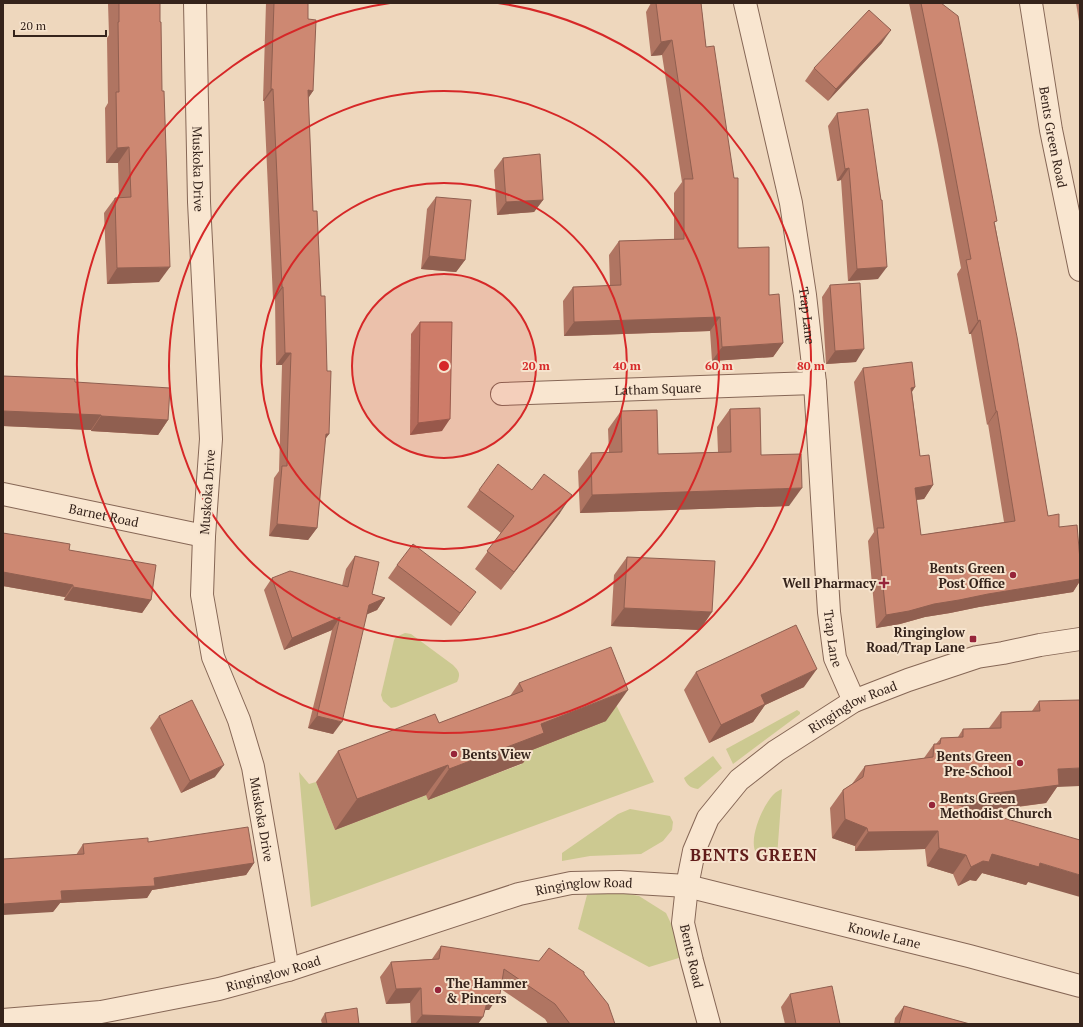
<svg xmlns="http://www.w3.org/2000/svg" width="1083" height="1027" viewBox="0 0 1083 1027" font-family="'PT Serif',serif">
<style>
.green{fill:#ccc991}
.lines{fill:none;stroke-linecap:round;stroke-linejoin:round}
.minor-casing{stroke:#866756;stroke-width:24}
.tertiary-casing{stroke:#866756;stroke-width:24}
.minor{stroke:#f9e6d0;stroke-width:22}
.tertiary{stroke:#f9e6d0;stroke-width:22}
.wall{fill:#b07562}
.shaded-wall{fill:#905f50}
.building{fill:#cd8872;stroke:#905f50}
.ring{fill:none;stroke:#d62828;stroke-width:2}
.poi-dot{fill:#96253a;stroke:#f6e3cd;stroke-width:1.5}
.labels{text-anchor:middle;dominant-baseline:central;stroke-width:4;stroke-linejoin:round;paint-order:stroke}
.street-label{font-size:13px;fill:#35231b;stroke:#f6e3cd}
.poi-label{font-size:13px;font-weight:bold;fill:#35231b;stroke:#f6e3cd;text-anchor:end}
.district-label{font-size:17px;font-weight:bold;letter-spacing:1px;fill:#621c1a;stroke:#f6e3cd}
.centre{fill:#d62828;stroke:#f6e3cd;stroke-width:2}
.ring-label{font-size:12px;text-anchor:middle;font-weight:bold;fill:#d62828;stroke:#f6e3cd;stroke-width:4;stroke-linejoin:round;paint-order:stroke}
</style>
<rect width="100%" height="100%" fill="#eed7bd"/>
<g class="green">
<path d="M 405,633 L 411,634 L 453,665 C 459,671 461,674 457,682 L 396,707 L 391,708 L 383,701 L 381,695 L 394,640 L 396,637 Z"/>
<polygon points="601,674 654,782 311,907 299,772 309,784 316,782 335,830 426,795 428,799 522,764 519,755"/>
<polygon points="797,710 800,712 800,714 733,764 726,749"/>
<path d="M 713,756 L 722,768 L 698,789 C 690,788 687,785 684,778 Z"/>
<path d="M 782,789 L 777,857 C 735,869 760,807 774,794 C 776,792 779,790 782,789 Z"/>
<polygon points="630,809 670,816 673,822 672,830 663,841 641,854 590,856 562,861 562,853 618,814"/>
<polygon points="623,893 639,896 666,913 674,930 682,957 649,967 578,929 587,895 598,894"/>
</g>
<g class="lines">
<defs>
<g id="minor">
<path id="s1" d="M 195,3 L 199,202 L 211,439 L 204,536 L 202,595 L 213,657 L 239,720 L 253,767 L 288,970"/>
<path id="s2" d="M 745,3 L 791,203 L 805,295 L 815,383 L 829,612 L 835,658 L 854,701"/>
<path id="s3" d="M 1031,3 L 1051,130 L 1080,270"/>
<path id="s4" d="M 502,394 L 815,383"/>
<path id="s5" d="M 3,494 L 204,536"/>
</g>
<g id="tertiary">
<path id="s6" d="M 3,1020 L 101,1012 L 219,989 L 288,970 L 519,894 L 571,883 L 620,882 L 687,886 L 969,956 L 1080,986"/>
<path id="s7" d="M 709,1024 L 692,961 L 683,923 L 687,886 L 694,851 L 708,818 L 739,780 L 776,751 L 854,701 L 908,680 L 977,657 L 1003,653 L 1040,645 L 1080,639"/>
</g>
</defs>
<use href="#minor" class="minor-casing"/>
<use href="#tertiary" class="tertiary-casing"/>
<use href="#minor" class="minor"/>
<use href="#tertiary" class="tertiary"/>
</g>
<g class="wall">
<polygon points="108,3 160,3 159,282 107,284 104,213 115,198 119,198 118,163 106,163 105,108 108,103 107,38 109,35"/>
<polygon points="266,3 308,3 308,19 313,91 308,98 313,211 327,371 329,434 325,439 317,528 308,540 269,536 274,478 279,471 282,365 276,365 275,299 273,299 264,101 263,101"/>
<polygon points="651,3 701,3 706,47 738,248 769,295 783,343 773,357 712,361 710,331 564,336 563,301 573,287 610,286 609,255 619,241 674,239 674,193 682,182 662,55 651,56 646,12"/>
<polygon points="909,3 941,3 995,224 1048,516 1059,527 1080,560 1080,581 1073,592 979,607 950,613 925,617 900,624 876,628 868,541 874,532 854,382 863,368 915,387 912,392 920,456 933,485 924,499 916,500 921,535 1004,522 988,424 987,425 971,334 969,334 957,274 961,268 938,145"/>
<polygon points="1076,3 1080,3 1080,27"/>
<polygon points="882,43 828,101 805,81 814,68"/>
<polygon points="837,113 881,200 878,279 848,281 841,180 837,181 828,126"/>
<polygon points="503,158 543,200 534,212 497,215 494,170"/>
<polygon points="436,197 465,260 456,272 421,269 427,209"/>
<polygon points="830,285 856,362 826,364 822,297"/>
<polygon points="420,322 442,431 410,435 411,334"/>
<polygon points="3,376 75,382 168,420 158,435 91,431 91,430 3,426"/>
<polygon points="730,409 761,455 789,506 580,513 578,471 591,453 609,453 608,429 621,411 658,454 718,452 717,427"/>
<polygon points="479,490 532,490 560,513 501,590 475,569 501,533 467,507"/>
<polygon points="3,533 69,550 151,600 142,613 64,600 65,597 3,586"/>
<polygon points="355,556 372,594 385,598 377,610 367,614 333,734 308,728 332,630 284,650 264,590 272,578 342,586 346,569"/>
<polygon points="627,557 700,630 611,626 614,575"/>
<polygon points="397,565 467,604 451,626 388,578"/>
<polygon points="696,672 804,687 765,705 753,722 709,743 684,690"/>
<polygon points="519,683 606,721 532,750 523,763 428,800 426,795 335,830 316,782 338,751 439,723 510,696"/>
<polygon points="1039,701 1057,787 1046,803 981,812 1028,882 1026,885 982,873 976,881 970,880 958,886 953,874 927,866 925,849 855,851 855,846 832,838 830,808 843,790 852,784 865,766 924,758 934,744 936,744 941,738 958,737 963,729 989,728 1001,712 1032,711"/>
<polygon points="159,716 215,777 181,793 150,728"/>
<polygon points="148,842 254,863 246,875 152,890 147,898 60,903 53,912 76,855 83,844"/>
<polygon points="441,946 584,974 615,1024 548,1024 545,1019 501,989 489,1010 485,1010 478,1024 411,1024 410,1003 386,1004 380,977 391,962 432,959"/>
<polygon points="790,994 840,1024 785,1024 781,1007"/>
<polygon points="904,1006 970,1024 894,1024 895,1018"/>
<polygon points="325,1013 359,1024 322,1024 321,1020"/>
</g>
<g class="shaded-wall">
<polygon points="891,30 882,43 828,101 836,89"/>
<polygon points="672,40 662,55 651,56 661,42"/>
<polygon points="271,89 273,89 264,101 263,101"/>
<polygon points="308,90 313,91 305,103"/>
<polygon points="129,147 118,163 106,163 117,148"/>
<polygon points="849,168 841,180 837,181 845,169"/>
<polygon points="543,200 534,212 497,215 506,202"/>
<polygon points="429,256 465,260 456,272 421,269"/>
<polygon points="170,267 159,282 107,284 117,268"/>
<polygon points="887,267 878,279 848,281 857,269"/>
<polygon points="282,287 283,287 275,299 273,299"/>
<polygon points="720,317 710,331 564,336 574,322"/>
<polygon points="980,320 971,334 969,334 978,321"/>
<polygon points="783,343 773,357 712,361 722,347"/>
<polygon points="864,349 856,362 826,364 835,351"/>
<polygon points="285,353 291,353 282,365 276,365"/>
<polygon points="915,387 906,400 911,388"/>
<polygon points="3,411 101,415 91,430 3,426"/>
<polygon points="996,411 997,411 988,424 987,425"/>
<polygon points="101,416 168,420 158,435 91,431"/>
<polygon points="450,419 442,431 410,435 418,423"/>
<polygon points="326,434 329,434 320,446"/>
<polygon points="933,485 924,499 905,501 915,488"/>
<polygon points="802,488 789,506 580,513 592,495"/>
<polygon points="572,495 560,513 501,590 514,572"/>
<polygon points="277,524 317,528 308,540 269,536"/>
<polygon points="3,572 73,585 65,597 3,586"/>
<polygon points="1080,579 1080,581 1073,592 979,607 950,613 925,617 900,624 876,628 886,615 934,604 988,594"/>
<polygon points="73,587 151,600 142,613 64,600"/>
<polygon points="476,592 467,604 451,626 460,613"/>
<polygon points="385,598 377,610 361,617 369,605"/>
<polygon points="624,608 712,612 700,630 611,626"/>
<polygon points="340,617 332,630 284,650 292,638"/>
<polygon points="817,669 804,687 765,705 753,722 709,743 721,725 761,695"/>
<polygon points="628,690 606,721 532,750 523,763 428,800 449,769 541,724"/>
<polygon points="317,716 342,722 333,734 308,728"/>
<polygon points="224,765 215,777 181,793 190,781"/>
<polygon points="448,765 426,795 335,830 357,799"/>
<polygon points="1080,768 1080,786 1057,787 1046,803 929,818 941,800 1058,769"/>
<polygon points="845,819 867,828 855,846 832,838"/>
<polygon points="938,831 925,849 855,851 868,832"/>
<polygon points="939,848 966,855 953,874 927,866"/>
<polygon points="992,854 1040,863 1080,875 1080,897 1028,882 1026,885 982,873 976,881 970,880 958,886 971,867"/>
<polygon points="254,863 246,875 152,890 147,898 60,903 53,912 3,915 3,904 61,891 154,878"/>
<polygon points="421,988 410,1003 386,1004 396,989"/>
<polygon points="500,994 489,1010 478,1010 489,995"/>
<polygon points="422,1015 483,1017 478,1024 415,1024"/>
</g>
<g class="building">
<polygon points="119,3 160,3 160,22 161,22 162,91 164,91 170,267 117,268 115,198 131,197 129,147 117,148 116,92 119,92 118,22 119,22"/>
<polygon points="274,3 308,3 308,19 316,20 313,91 308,90 313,211 317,211 321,296 325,296 327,371 331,371 329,434 326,434 317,528 277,524 282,466 287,466 291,353 285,353 283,287 282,287 273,89 271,89"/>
<polygon points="656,3 701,3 706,47 714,46 734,178 738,178 738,248 769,247 769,295 779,294 783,343 722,347 720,317 574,322 573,287 621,285 619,241 684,239 684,179 693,179 672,40 661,42"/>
<polygon points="921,3 941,3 958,16 997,221 994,222 1017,337 1048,516 1059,514 1059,527 1077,525 1080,560 1080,579 988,594 959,600 934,604 909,611 886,615 877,528 884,528 863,368 912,362 915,387 911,388 920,456 929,455 933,485 915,488 921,535 1015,521 997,411 996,411 980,320 978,321 966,260 971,259 947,132"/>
<polygon points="869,10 891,30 836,89 814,68"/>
<polygon points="868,109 881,200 882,200 887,267 857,269 849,168 845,169 837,113"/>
<polygon points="540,154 543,200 506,202 503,158"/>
<polygon points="436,197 471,200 465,260 429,256"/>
<polygon points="860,283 864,349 835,351 830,285"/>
<polygon points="420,322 452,322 450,419 418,423"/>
<polygon points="3,376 75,379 75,382 170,388 168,420 101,416 101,415 3,411"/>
<polygon points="760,408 761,455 801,454 802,488 592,495 591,453 622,452 621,411 657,410 658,454 731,452 730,409"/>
<polygon points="498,464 532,490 544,474 572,495 514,572 487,551 514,516 479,490"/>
<polygon points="3,533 70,544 69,550 156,565 151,600 73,587 73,585 3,572"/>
<polygon points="413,544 476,592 460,613 397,565"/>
<polygon points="355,556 379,562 372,594 385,598 369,605 342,722 317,716 340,617 292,638 272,578 290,571 348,587"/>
<polygon points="627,557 715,561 712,612 624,608"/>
<polygon points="796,625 817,669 761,695 765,704 721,725 696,672"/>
<polygon points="611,647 628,690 541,724 544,733 449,769 448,765 357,799 338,751 435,714 439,723 523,691 519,683"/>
<polygon points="192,700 224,765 190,781 159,716"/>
<polygon points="1080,700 1080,768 1058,769 1059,785 941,800 1080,840 1080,875 1040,863 1039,867 992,854 989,862 983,861 971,867 966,855 939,848 938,831 868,832 867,828 845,819 843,790 863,777 865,766 933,757 934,744 940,744 941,738 963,737 963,729 1001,728 1001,712 1040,711 1039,701"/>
<polygon points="248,827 254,863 154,878 155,886 61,891 62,900 3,904 3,859 84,854 83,844 148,838 148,842"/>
<polygon points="441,946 539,961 549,948 584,972 584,974 608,1004 615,1024 570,1024 555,1004 504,969 500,994 489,995 483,1017 422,1015 421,988 396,989 391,962 439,959"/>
<polygon points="832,986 840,1024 796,1024 790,994"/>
<polygon points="904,1006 970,1024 899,1024"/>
<polygon points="357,1008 359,1024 327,1024 325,1013"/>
</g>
<circle cx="444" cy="366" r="92" fill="#d62828" fill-opacity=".12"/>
<g class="ring">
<circle cx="444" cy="366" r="92"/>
<circle cx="444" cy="366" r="183"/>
<circle cx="444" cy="366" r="275"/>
<path d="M498 3A367 367 0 1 1 390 3"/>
</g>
<g class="poi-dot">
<circle cx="1013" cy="575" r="4"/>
<path d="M882 577h4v4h4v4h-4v4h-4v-4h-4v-4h4z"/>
<rect x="969" y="635" width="8" height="8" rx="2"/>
<circle cx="454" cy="754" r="4"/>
<circle cx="1020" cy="763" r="4"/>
<circle cx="932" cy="805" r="4"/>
<circle cx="438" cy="990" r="4"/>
</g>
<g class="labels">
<g class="street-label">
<text stroke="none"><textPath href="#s3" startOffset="136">Bents Green Road</textPath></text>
<text stroke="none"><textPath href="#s1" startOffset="166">Muskoka Drive</textPath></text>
<text stroke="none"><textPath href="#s2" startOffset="319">Trap Lane</textPath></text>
<text stroke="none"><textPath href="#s4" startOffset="156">Latham Square</textPath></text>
<text transform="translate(207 492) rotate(-86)">Muskoka Drive</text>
<text stroke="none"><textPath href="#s5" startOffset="103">Barnet Road</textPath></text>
<text stroke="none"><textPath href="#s2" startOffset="643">Trap Lane</textPath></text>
<text stroke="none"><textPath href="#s7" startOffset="398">Ringinglow Road</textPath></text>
<text stroke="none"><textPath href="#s1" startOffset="826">Muskoka Drive</textPath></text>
<text stroke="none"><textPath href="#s6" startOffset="599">Ringinglow Road</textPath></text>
<text stroke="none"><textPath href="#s6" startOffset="906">Knowle Lane</textPath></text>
<text transform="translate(692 956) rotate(77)">Bents Road</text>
<text stroke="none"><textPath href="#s6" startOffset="275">Ringinglow Road</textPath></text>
</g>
<g class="poi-label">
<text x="1005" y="568">Bents Green<tspan x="1005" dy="15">Post Office</tspan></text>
<text x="876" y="583">Well Pharmacy</text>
<text x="965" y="632">Ringinglow<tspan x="965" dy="15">Road/Trap Lane</tspan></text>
<text x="462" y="754" text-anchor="start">Bents View</text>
<text x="1012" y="756">Bents Green<tspan x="1012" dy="15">Pre-School</tspan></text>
<text x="940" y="798" text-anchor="start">Bents Green<tspan x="940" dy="15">Methodist Church</tspan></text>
<text x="446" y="983" text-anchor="start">The Hammer<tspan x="446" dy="15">&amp; Pincers</tspan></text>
</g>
<g class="district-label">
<text x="754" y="854">BENTS GREEN</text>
</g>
</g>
<circle cx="444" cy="366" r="6" class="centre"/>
<g class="ring-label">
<text x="536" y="370">20 m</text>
<text x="627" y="370">40 m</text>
<text x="719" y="370">60 m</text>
<text x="811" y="370">80 m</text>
</g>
<rect width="1083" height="1027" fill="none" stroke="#35231b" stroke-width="8"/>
<path d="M14 30v6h92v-6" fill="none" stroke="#35231b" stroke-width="2"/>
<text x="20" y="30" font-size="12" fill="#35231b" stroke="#f6e3cd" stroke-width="3" paint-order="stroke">20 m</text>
</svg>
